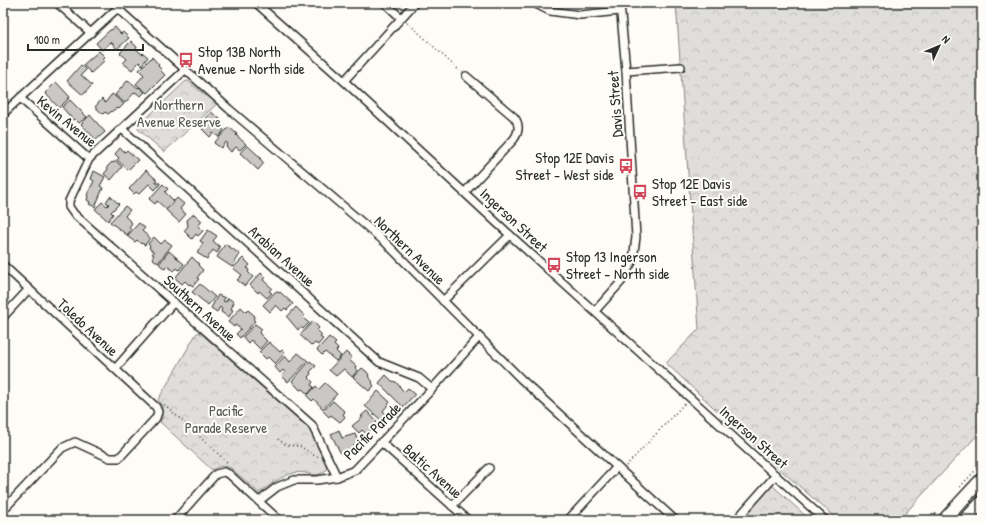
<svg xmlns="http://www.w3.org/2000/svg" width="985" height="523" viewBox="0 0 985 523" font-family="'Patrick Hand',sans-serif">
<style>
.park{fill:url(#park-crowns);stroke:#858482}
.building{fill:#c9c8c4;stroke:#2b2b2b}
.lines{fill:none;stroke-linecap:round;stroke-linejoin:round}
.street-casing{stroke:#2b2b2b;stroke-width:10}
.primary-casing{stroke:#2b2b2b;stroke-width:15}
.path{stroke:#2b2b2b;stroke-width:1.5;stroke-dasharray:1 3;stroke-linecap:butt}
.street{stroke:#fdfcf7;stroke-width:7}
.primary{stroke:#fdfcf7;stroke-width:12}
.labels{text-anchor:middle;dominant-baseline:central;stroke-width:4;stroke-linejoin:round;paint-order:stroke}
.poi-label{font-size:15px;fill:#2b2b2b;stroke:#fdfcf7;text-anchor:start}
.park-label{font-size:15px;fill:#585857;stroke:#fdfcf7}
.street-label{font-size:15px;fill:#2b2b2b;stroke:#fdfcf7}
</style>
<defs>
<pattern id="park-crowns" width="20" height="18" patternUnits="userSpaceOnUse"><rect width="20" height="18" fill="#dfdeda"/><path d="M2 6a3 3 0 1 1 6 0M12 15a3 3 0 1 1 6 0" fill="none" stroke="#c0bfbb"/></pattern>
</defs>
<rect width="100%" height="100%" fill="#fdfcf7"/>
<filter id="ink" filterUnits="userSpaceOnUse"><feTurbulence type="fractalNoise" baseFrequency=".025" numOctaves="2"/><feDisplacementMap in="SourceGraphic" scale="8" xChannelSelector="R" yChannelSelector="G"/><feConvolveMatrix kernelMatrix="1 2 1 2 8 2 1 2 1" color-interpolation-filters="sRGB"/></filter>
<g filter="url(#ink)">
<g class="park">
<polygon points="676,3 982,3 982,430 899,520 838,520 774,464 666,363 699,329"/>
<polygon points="186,81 188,81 206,96 209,94 218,103 164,152 138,129 139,125"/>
<path d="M 199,332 L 305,425 C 316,437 325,453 327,469 C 316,481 308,470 294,473 C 282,475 269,486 259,493 L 231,468 C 223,465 219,466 212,470 L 160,422 C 165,414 164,408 158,400 L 196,334 Z"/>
<polygon points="771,484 810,520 740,520"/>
</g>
<g class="building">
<polygon points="115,27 121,34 123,32 129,38 117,49 111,42 102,50 96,43 110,30 111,30"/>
<polygon points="131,41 137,47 136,49 142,54 143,53 148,57 142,65 139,62 132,70 123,63 127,59 120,53"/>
<polygon points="99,51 105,57 102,59 104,61 91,73 83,65"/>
<polygon points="152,57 159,65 158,66 162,70 161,71 165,75 147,93 136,84 144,75 139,70"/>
<polygon points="81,65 86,70 81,75 92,85 83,95 67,81"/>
<polygon points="128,80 138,88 139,87 145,92 141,96 135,92 125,103 115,95"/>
<polygon points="56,82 70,97 59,108 45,93"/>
<polygon points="112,94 124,104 119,109 118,108 115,109 108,114 105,112 103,114 95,107 102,99 105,103"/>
<polygon points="70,100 87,117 79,123 75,119 73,120 62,107"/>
<polygon points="211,112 220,119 216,123 224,130 219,137 213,133 210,137 202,129 204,126 202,123"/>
<polygon points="90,115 105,132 96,140 81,124"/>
<polygon points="229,127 237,134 236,135 246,144 240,150 236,147 231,152 226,146 228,144 226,142 221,148 214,143"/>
<polygon points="247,145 261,158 260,159 264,163 258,170 240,153"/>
<polygon points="120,148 125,152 127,150 138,160 128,170 117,160 119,158 115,154"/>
<polygon points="116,161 122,167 111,180 104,174 108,169 107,167 112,162 113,163"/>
<polygon points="146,170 156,179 156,183 160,183 160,184 155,190 149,184 139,194 136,192 134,194 129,189"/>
<polygon points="94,171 105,177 100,186 103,188 95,207 89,204 90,202 87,200 88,196 87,195 94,181 91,179"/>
<polygon points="163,184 168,189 165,192 174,201 167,210 157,201 155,204 149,199"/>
<polygon points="110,196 119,204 111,212 113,214 108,221 95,209 102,202 107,206 109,204 106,202"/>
<polygon points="177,198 184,204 180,209 186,214 179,222 166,210"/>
<polygon points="125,206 130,210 125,216 132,223 129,227 131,230 127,235 110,222"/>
<polygon points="194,214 202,221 198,226 203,231 198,236 196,234 192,239 184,231 188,226 187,220"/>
<polygon points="139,223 145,228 142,231 150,238 145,245 142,243 141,244 137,240 135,242 127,236"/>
<polygon points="208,230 217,236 213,241 220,247 217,253 213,250 207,259 197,253 203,243 200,241"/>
<polygon points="154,237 161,244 165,240 172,245 158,263 152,258 154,255 152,254 154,252 149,248 150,246 148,244"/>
<polygon points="225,244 240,254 232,267 217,257"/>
<polygon points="169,251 184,264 179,270 177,268 174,271 167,266 165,269 159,264"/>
<polygon points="192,257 199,264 198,265 203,270 197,278 199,279 193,286 190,284 189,285 185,281 182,284 175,278"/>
<polygon points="243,258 250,265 247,268 249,270 248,272 253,277 245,286 237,280 242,275 233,268"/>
<polygon points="261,273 265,277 263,280 272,288 269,291 272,293 267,298 259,291 258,293 250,285"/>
<polygon points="200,284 215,297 208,305 192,292"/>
<polygon points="276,291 279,293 280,292 293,304 287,310 285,308 282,311 276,305 270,312 263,305"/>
<polygon points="218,295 225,298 223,301 226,302 228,298 234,302 231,309 233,310 229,317 221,312 222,309 220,307 217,312 211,308"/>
<polygon points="241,307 246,312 248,310 255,316 253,319 255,321 240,338 236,334 241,329 235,325 234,327 228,322"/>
<polygon points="296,307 305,316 303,318 309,323 303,329 300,327 298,330 287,317"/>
<polygon points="313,321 319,328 317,330 322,335 320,337 323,339 318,345 315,343 312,346 300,335"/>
<polygon points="255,324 262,329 259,333 267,341 260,349 251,340 248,343 243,337"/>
<polygon points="329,337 336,343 334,345 338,349 336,351 341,356 336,361 325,352 322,355 317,350"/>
<polygon points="269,342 280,352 282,350 285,353 275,364 268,357 266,359 259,352"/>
<polygon points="346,352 352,358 349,360 356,366 355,368 358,370 352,377 344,369 336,376 329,370"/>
<polygon points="298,353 308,361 288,382 282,376 285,372 283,370 280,373 275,367 285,356 290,362"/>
<polygon points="310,361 316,366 310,372 311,374 308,377 313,382 311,385 314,387 308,394 302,389 300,390 292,381"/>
<polygon points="362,368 367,372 369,375 368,376 373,382 372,383 374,386 369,391 353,377"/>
<polygon points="386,375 392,381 396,382 404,392 408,388 415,394 403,407 379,383"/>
<polygon points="325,383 337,394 323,409 314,399 312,401 307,396 316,386 319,389"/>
<polygon points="378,391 390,402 383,411 386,414 381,420 365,406"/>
<polygon points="333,401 345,412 343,414 345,417 340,422 331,415 329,417 323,411"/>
<polygon points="367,411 377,422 370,429 371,430 366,434 362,430 359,433 352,426 363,417 361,416"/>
<polygon points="339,430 342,438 355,434 359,444 353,446 355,451 347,454 345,452 341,454 331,434"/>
</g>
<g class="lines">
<defs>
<g id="street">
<polyline points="57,3 91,33"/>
<polyline points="256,3 344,81 510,235 825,520"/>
<polyline points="385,3 401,18"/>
<polyline points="534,3 550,11 580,15 620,11"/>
<polyline points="117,8 229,109 385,242 521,379 675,520"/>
<polyline points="626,71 681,67"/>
<polyline points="344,81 415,3"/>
<polyline points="20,98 89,159 185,70"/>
<polyline points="3,116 6,111 123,3"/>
<polyline points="122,129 379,362 419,378 432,389"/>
<polyline points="89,159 69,201 69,207 74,214 312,425 337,477"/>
<path d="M 465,192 L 514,139 C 519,132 520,124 514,117 L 466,76"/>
<polyline points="3,265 156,407 158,412 156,418 119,458 110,458 75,442 62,448 3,510"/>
<polyline points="443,301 510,235"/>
<polyline points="595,311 621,282 633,260 636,237 626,71 620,3"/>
<polyline points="3,317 29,289"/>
<polyline points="115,369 174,302"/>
<polyline points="381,442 468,520"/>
<polyline points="259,501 277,487 294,480 317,480 337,477 355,470 432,389 479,337"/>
<polyline points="452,506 489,468"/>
<polyline points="175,520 216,474 224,472 229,474 279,520"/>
<polyline points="568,520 617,467"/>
<polyline points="736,520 776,475"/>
</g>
<g id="primary">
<polyline points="944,520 982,479"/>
<polyline points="965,520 982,502"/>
</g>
</defs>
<use href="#street" class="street-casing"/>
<use href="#primary" class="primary-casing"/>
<g class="path">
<polyline points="407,22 460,71"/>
<polyline points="164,405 165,405 227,462 227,465"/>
<polyline points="278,439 286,445 300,446 313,455 320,457"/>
<polyline points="626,466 685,403"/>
<polyline points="960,487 982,463"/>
<polyline points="930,520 936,513"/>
</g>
<use href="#street" class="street"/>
<use href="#primary" class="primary"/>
</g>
</g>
<defs>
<symbol id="bus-bare" viewBox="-9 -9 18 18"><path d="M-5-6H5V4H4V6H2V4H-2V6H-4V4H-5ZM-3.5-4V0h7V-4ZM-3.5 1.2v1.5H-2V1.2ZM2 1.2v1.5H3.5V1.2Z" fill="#d1495b" stroke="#fdfcf7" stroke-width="2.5" paint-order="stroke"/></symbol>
</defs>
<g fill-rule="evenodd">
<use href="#bus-bare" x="175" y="49" width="22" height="22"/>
<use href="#bus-bare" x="615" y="155" width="22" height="22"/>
<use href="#bus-bare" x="629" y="181" width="22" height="22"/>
<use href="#bus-bare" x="543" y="254" width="22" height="22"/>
</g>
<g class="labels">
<g class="poi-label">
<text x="198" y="51">Stop 13B North<tspan x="198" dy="17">Avenue - North side</tspan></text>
<text x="614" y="157" text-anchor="end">Stop 12E Davis<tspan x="614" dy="17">Street - West side</tspan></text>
<text x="652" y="183">Stop 12E Davis<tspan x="652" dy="17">Street - East side</tspan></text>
<text x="566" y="256">Stop 13 Ingerson<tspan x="566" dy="17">Street - North side</tspan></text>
</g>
<g class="park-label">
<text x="179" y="104">Northern<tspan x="179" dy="17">Avenue Reserve</tspan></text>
<text x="226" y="410">Pacific<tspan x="226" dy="17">Parade Reserve</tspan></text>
</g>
<g class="street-label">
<text transform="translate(615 104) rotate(-94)">Davis Street</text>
<text transform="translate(67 121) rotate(39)">Kevin Avenue</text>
<text transform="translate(514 220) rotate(43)">Ingerson Street</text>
<text transform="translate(410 250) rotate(44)">Northern Avenue</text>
<text transform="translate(282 256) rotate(42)">Arabian Avenue</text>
<text transform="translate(200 308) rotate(42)">Southern Avenue</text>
<text transform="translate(88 327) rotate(43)">Toledo Avenue</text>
<text transform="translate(372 431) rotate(-45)">Pacific Parade</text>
<text transform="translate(754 437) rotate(42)">Ingerson Street</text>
<text transform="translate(433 471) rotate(42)">Baltic Avenue</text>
</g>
</g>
<rect width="985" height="523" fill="none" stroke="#fdfcf7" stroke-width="16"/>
<rect x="8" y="8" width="969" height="507" fill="none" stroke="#2b2b2b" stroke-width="1.5" filter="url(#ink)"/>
<g transform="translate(939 46) rotate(46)" stroke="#fdfcf7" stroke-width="3" paint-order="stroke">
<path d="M0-3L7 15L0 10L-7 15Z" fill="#2b2b2b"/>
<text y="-6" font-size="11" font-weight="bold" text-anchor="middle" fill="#2b2b2b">N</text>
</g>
<path d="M28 44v6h115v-6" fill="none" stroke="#2b2b2b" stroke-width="2"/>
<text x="34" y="44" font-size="12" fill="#2b2b2b" stroke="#fdfcf7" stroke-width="3" paint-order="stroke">100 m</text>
</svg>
